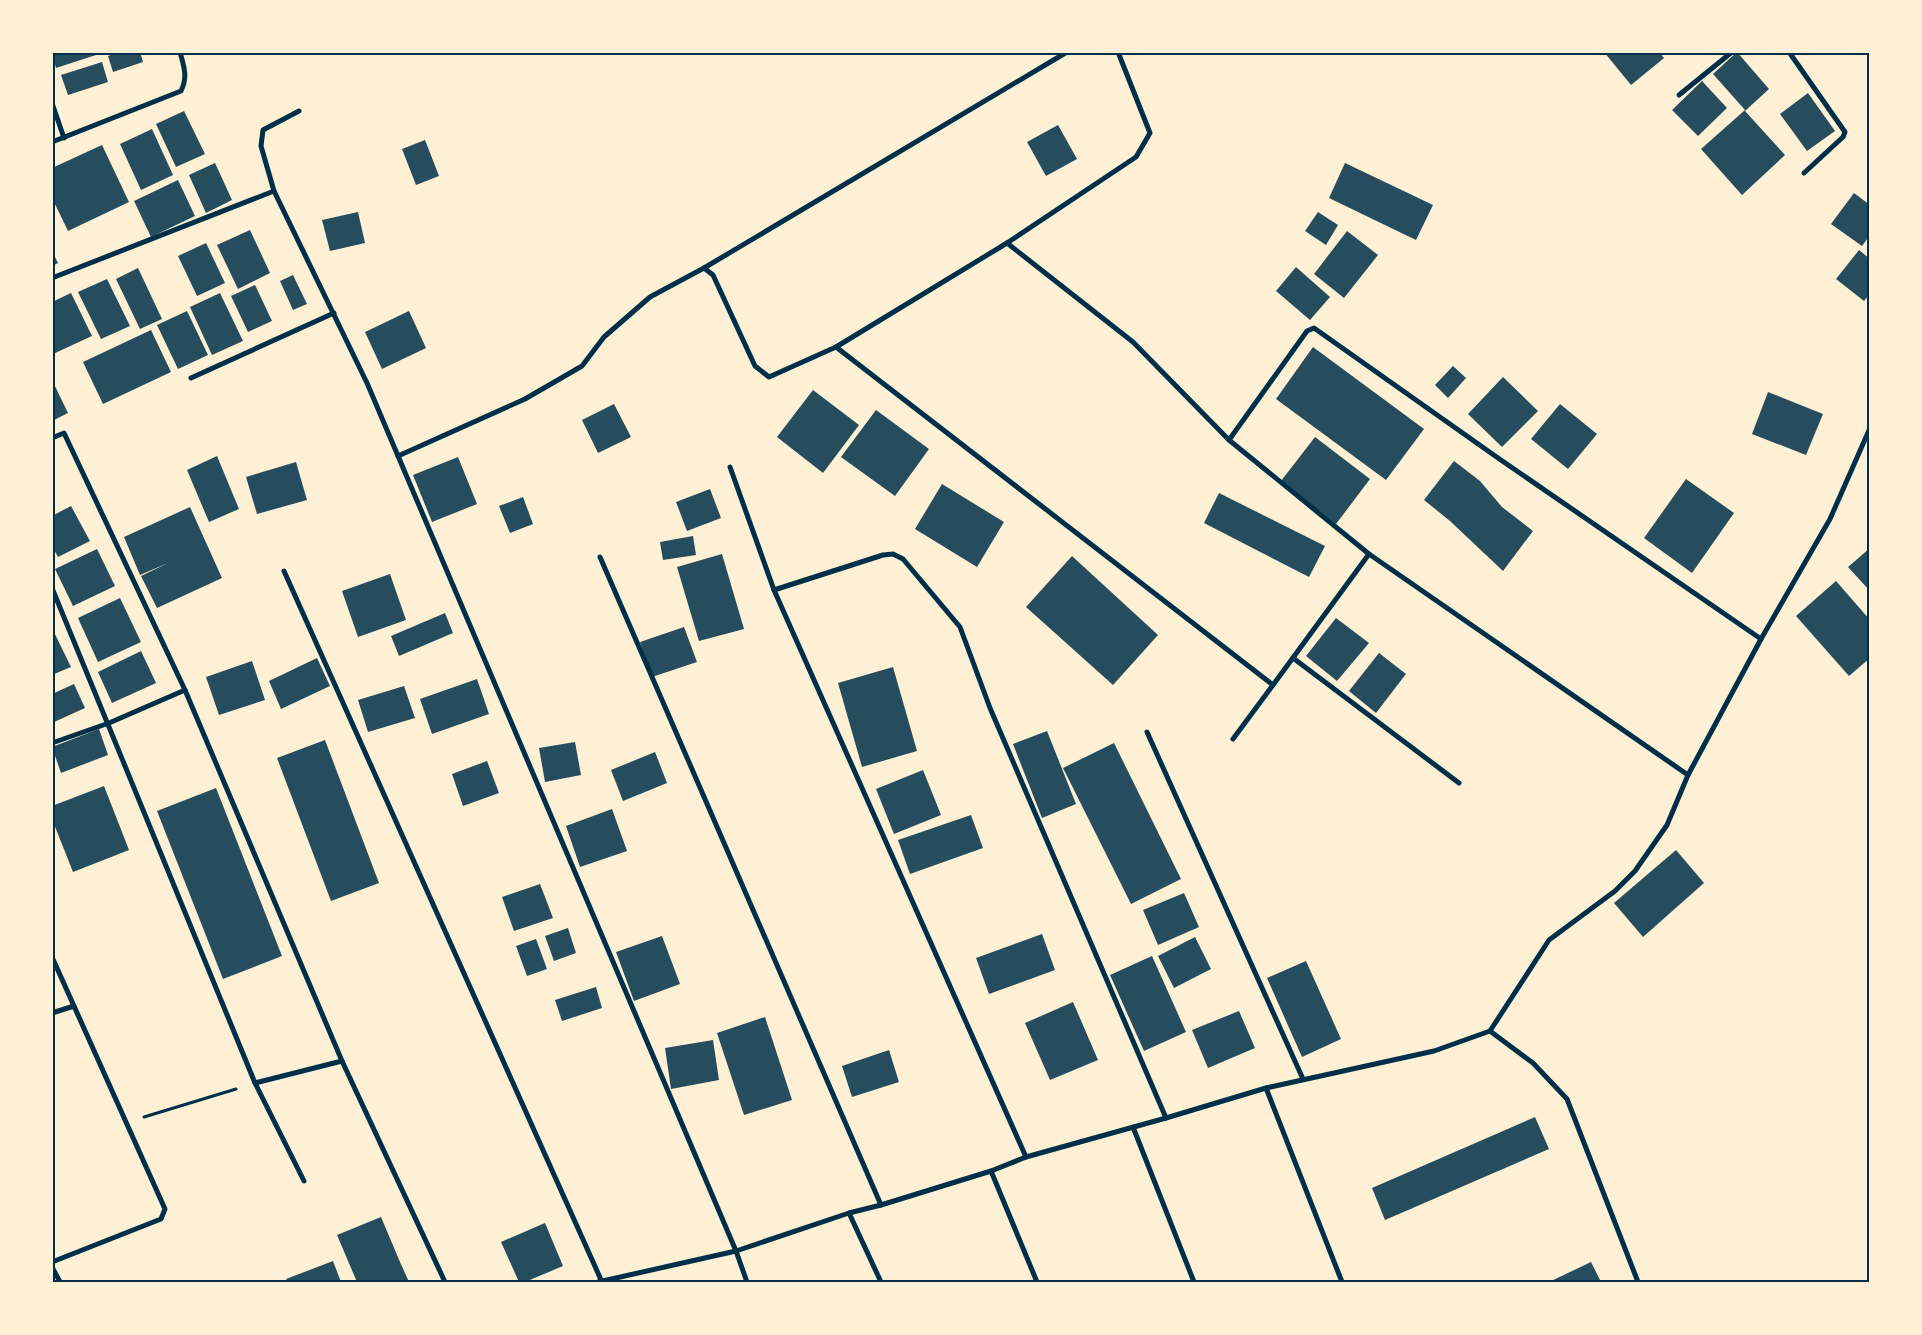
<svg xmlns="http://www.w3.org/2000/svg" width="1922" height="1335" viewBox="0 0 1922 1335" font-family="'PT Sans Narrow',sans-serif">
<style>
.building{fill:#264d5e}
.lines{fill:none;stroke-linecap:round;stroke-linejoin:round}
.path{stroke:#003049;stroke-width:3}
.minor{stroke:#003049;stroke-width:5}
.neatline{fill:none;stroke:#003049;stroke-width:2}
</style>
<rect width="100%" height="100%" fill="#fdf0d5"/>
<g class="building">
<polygon points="52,52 95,52 96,55 56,68"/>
<polygon points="119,52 140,52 143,62 113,72 108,56"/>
<polygon points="1604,52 1659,52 1664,58 1631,85"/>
<polygon points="1737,52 1769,89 1745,111 1785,155 1742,195 1701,149 1745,110 1713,74"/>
<polygon points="102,62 108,82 68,95 61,75"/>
<polygon points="1702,81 1727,108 1698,136 1672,110"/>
<polygon points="1808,93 1835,131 1807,151 1780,114"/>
<polygon points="184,111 205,154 176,167 156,124"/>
<polygon points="1058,125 1077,159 1046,176 1027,142"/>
<polygon points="152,129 173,175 141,190 120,144"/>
<polygon points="425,140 439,176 416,185 402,149"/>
<polygon points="102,145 129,202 68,231 52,198 52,168"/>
<polygon points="215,163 232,200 206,213 189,175"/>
<polygon points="1345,163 1433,205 1416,240 1329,198"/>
<polygon points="178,180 195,216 151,237 134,201"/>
<polygon points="1854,193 1870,205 1870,235 1862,246 1831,224"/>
<polygon points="358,212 365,243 330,251 322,220"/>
<polygon points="1318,212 1338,225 1326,245 1305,231"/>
<polygon points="250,230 270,273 238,289 217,245"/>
<polygon points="1347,231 1378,255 1344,298 1314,274"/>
<polygon points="206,243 225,283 197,296 178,256"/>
<polygon points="1859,250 1870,259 1870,294 1864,301 1836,279"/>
<polygon points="52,251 58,263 52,266"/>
<polygon points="1296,267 1330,297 1310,320 1276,291"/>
<polygon points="138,268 162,319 140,329 116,279"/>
<polygon points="293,275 307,304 293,310 280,281"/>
<polygon points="107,279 130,326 101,339 78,292"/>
<polygon points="255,285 272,321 248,332 231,296"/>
<polygon points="71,293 92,336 53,354 52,302"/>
<polygon points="220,293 243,341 212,355 190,307"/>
<polygon points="187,311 208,355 178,369 157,325"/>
<polygon points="409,311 426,348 382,369 365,332"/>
<polygon points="151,330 171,372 103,404 83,362"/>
<polygon points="1313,347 1424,429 1386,480 1276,399"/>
<polygon points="1453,366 1466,378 1448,398 1435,385"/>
<polygon points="1503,377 1538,411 1502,447 1468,414"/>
<polygon points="52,380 68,413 52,421"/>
<polygon points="813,390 859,425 823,473 777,437"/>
<polygon points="1768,392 1823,414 1806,455 1752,434"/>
<polygon points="614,404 631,437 598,453 582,420"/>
<polygon points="1560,404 1597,434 1568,469 1531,439"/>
<polygon points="876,410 929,449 895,496 841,457"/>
<polygon points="1315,437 1370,479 1336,524 1281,481"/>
<polygon points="217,456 239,509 209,522 187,470"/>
<polygon points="458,457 477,504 432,522 413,475"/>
<polygon points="1454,461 1480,481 1502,507 1533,531 1503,571 1450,521 1424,500"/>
<polygon points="296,462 307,500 257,514 246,477"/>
<polygon points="1686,479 1734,513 1692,573 1644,538"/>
<polygon points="942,484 1004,522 977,567 915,529"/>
<polygon points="710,489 721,518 687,531 676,502"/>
<polygon points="1219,493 1325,546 1309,577 1204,523"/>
<polygon points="523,497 533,524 510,533 499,506"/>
<polygon points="71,506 90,541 58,557 52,546 52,516"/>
<polygon points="190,507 222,578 157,608 141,576 168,563 140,575 124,537"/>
<polygon points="693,536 696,555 663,560 660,542"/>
<polygon points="1870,548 1870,591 1848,567"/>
<polygon points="97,549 115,586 73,606 55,569"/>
<polygon points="722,554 744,629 699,641 677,567"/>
<polygon points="1072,556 1158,635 1113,685 1026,607"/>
<polygon points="390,574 406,620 358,637 342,591"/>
<polygon points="1836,581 1870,620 1870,658 1849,676 1796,616"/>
<polygon points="120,598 141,642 98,662 78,618"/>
<polygon points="445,613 453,633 399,656 391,636"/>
<polygon points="1336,618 1369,643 1337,681 1306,656"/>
<polygon points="684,627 697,662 652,677 640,642"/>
<polygon points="52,628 71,667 52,675"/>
<polygon points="141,651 156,683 112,703 98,672"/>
<polygon points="1379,653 1406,674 1376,713 1349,691"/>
<polygon points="317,658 330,686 281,709 269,681"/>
<polygon points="252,661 265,700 219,715 206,677"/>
<polygon points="893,667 917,751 862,767 838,683"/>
<polygon points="477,679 489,714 432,734 420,699"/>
<polygon points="74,684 85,708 52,723 52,694"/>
<polygon points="404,686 415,718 368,732 358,700"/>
<polygon points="99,729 108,755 61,773 52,747"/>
<polygon points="1047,731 1076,804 1042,818 1013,744"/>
<polygon points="325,740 379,883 331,901 277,758"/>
<polygon points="575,742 581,775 545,782 539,748"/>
<polygon points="1114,743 1181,879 1131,904 1063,768"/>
<polygon points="655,752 667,783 623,801 611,770"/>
<polygon points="487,761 499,793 463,806 452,774"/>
<polygon points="923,770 941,815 894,834 876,789"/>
<polygon points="104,786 129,850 73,872 52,819 52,806"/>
<polygon points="216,788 282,956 223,979 157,811"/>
<polygon points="612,809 627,851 580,867 566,826"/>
<polygon points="971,815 983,848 910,874 898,840"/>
<polygon points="1676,850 1704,883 1643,937 1614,903"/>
<polygon points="540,884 553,918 514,931 502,897"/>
<polygon points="1184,893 1199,927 1158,945 1143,910"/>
<polygon points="568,928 576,953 554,961 545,936"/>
<polygon points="1042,934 1055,970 989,994 976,958"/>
<polygon points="662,936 680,984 634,1001 616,952"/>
<polygon points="1195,937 1211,969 1174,988 1158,956"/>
<polygon points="536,939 547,969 527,976 516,946"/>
<polygon points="1152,956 1186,1032 1144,1051 1110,975"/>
<polygon points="1306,961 1341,1039 1302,1057 1267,978"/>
<polygon points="596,987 602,1008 562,1021 555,1000"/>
<polygon points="1073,1002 1098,1060 1050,1080 1025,1023"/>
<polygon points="1239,1011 1255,1048 1208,1068 1192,1030"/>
<polygon points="765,1017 792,1100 744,1115 717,1033"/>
<polygon points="713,1040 719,1080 671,1089 665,1048"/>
<polygon points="889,1050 899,1082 852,1097 842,1066"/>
<polygon points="1535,1117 1549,1149 1385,1220 1372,1188"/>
<polygon points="381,1217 400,1262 409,1282 357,1282 337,1235"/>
<polygon points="545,1223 563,1266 525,1282 519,1282 501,1242"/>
<polygon points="333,1261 341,1282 288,1282 286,1279"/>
<polygon points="1591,1262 1601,1282 1549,1282"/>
</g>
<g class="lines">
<polyline class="path" points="144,1117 236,1089"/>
<g class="minor">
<polyline points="1789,52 1845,132 1843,137 1804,173"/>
<polyline points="1679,95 1732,52"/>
<polyline points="52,103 64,138"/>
<path d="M 52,142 L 181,91 C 188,77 184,67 180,52"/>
<polyline points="274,191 261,146 263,130 299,111"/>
<polyline points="1007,243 1133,342 1229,440 1369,554 1688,775"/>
<polyline points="704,268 1067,52"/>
<polyline points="52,278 274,191 367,383 736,1251 747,1282"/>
<polyline points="836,347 1273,685 1369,554"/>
<polyline points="191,378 334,313"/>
<polyline points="52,438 64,433 185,690 342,1061 445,1282"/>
<polyline points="1229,440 1307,331 1314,328 1498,458 1761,639"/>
<polyline points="398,456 525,399 582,366 604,337 650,297 704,268 713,275 755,366 769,377 836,347 1007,243 1136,157 1150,133 1118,52"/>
<polyline points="730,467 774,590 1026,1157"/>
<polyline points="600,557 881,1205"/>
<polyline points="284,571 602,1282"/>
<polyline points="52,588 255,1083 304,1181"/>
<polyline points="774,590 883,555 893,554 903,559 960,627 990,708 1166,1118"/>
<polyline points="1293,658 1459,783"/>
<polyline points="1147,732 1303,1079"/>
<polyline points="1233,739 1273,685"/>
<polyline points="52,743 109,723 185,690"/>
<polyline points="52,957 165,1209 161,1219 52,1262"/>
<polyline points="52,1013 74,1006"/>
<polyline points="1490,1031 1533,1063 1567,1099 1638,1282"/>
<polyline points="255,1083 342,1061"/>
<polyline points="1266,1088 1342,1282"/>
<polyline points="1133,1127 1194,1282"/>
<polyline points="991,1171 1037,1282"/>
<polyline points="849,1213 881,1282"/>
<polyline points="52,1267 60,1282"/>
<polyline points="598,1282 736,1251 849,1213 881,1205 991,1171 1026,1157 1166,1118 1266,1088 1434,1051 1490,1031 1549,940 1615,891 1635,871 1667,825 1688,775 1761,639 1830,519 1870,428"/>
</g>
</g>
<rect width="1922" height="1335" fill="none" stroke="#fdf0d5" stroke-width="108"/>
<rect x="54" y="54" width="1814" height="1227" class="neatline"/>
</svg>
